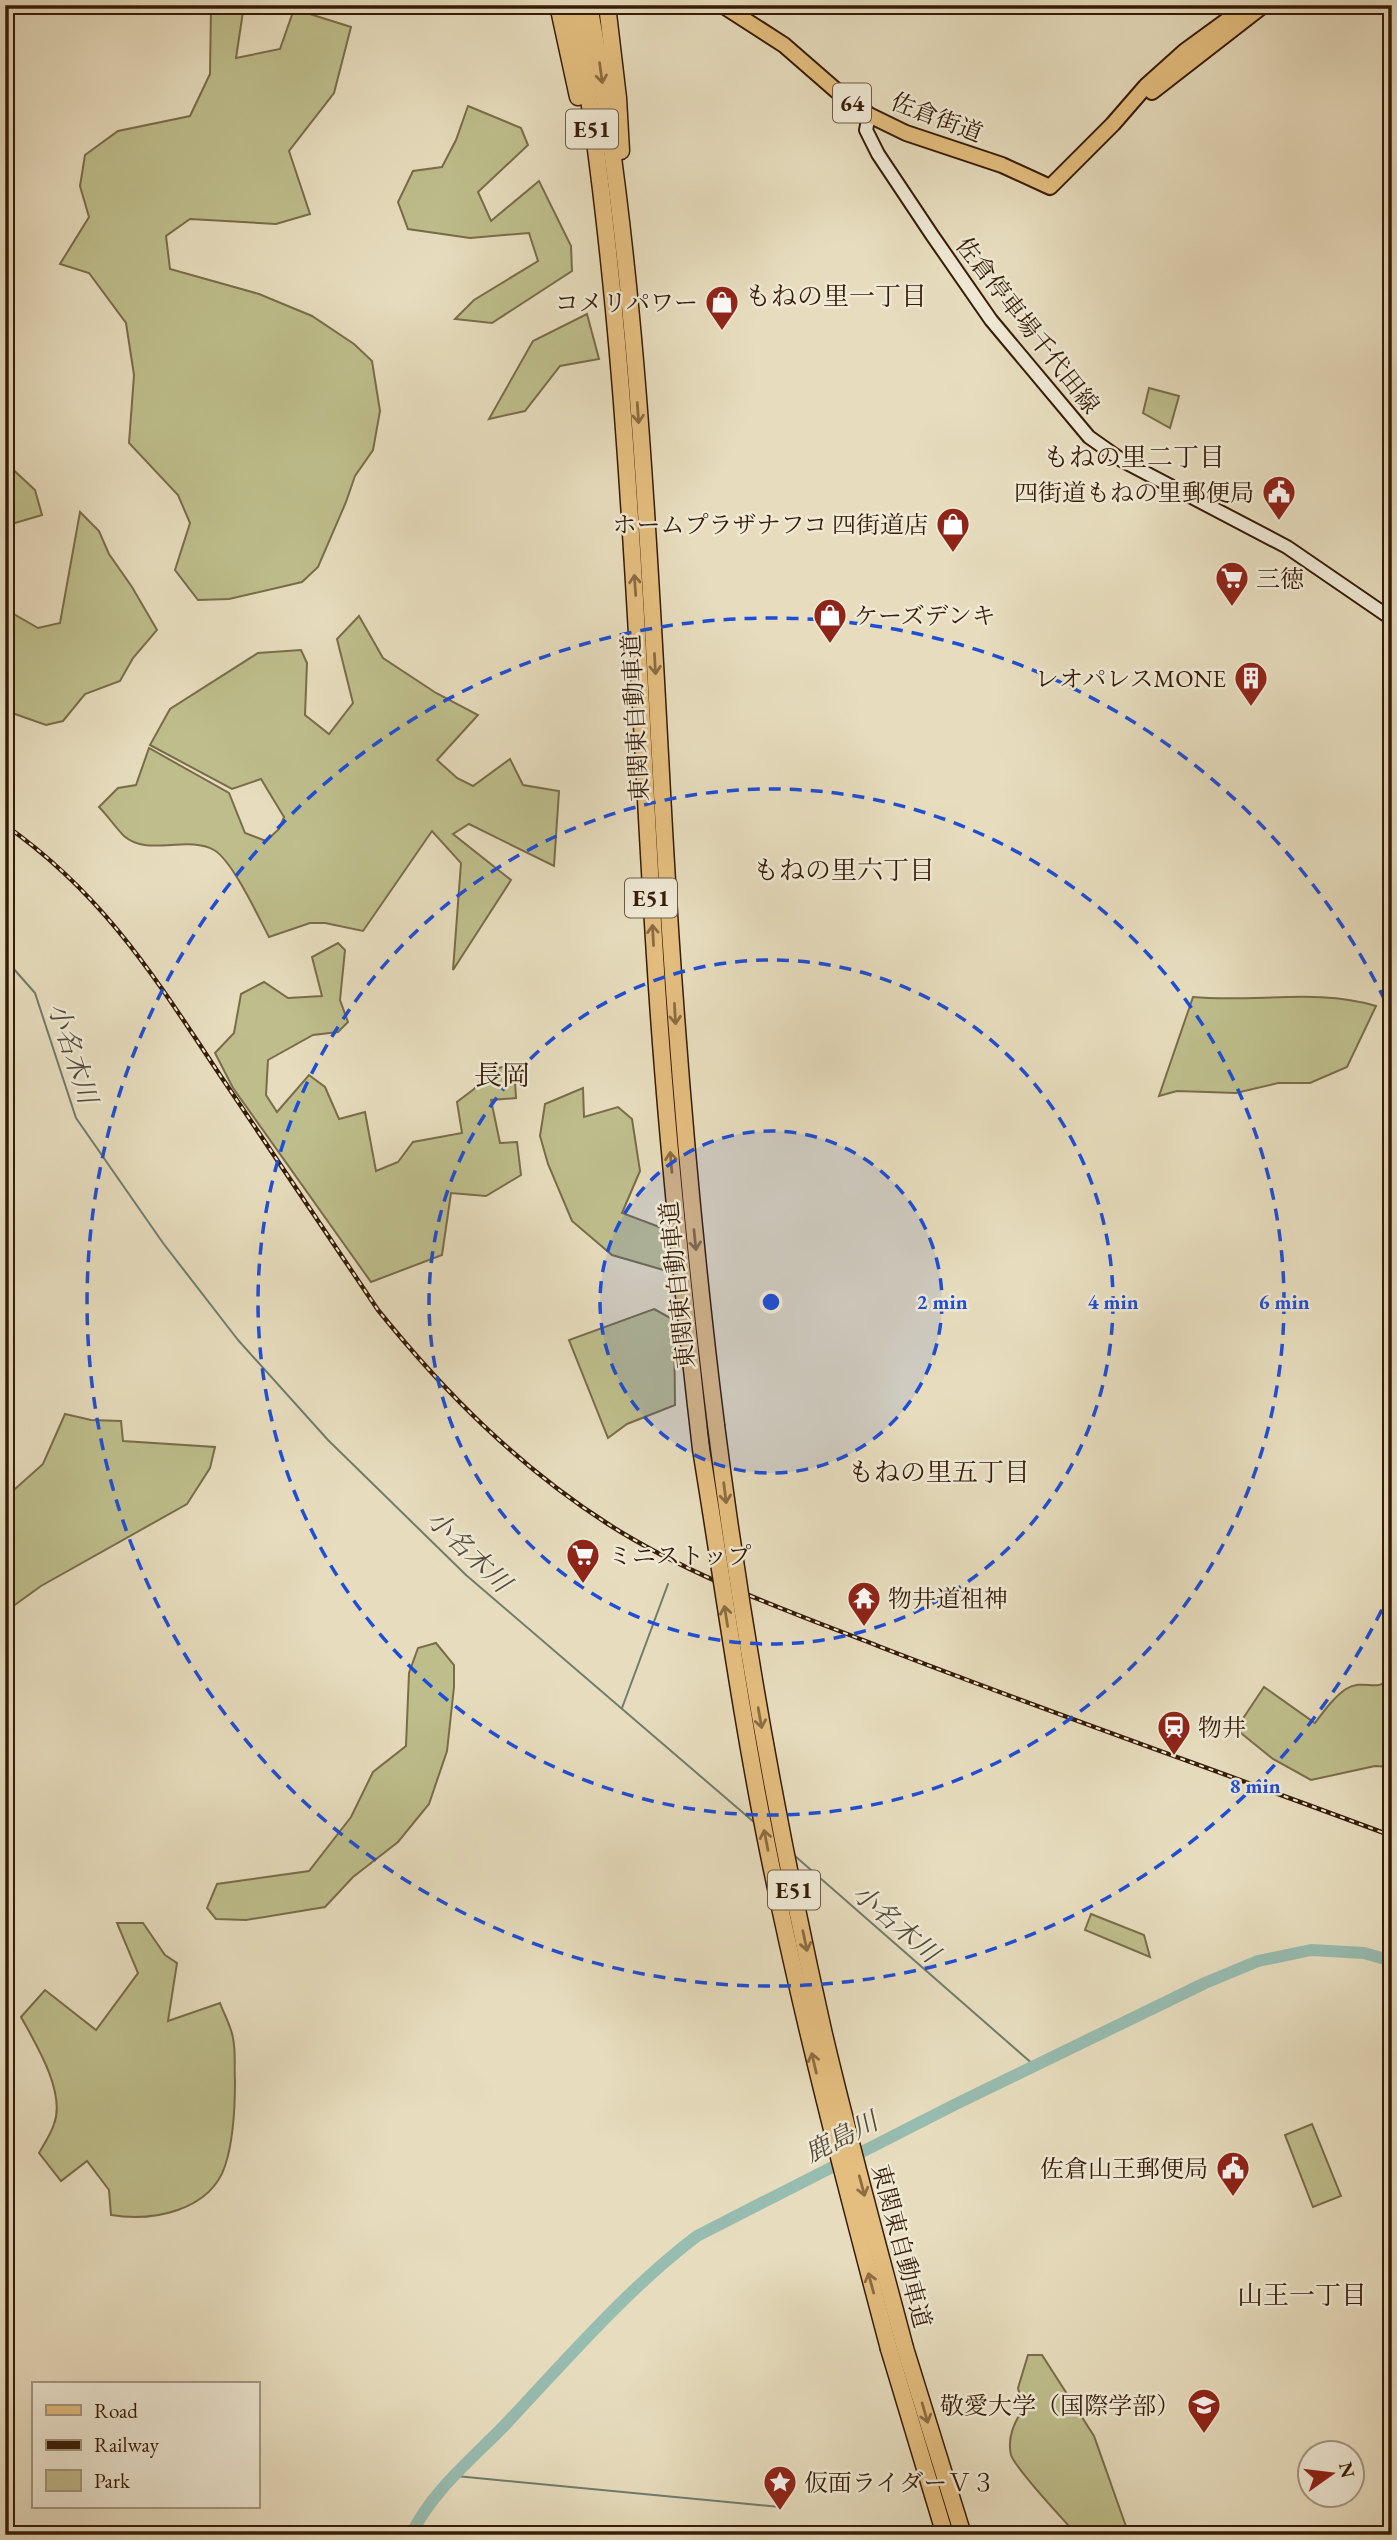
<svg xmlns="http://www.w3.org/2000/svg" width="1397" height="2540" viewBox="0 0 1397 2540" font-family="'EB Garamond','Noto Serif JP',serif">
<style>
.green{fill:#bebe8c;stroke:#7a6c49;stroke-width:2}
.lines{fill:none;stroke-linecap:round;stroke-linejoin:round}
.stream{stroke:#707c6c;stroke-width:2}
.river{stroke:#97bcb0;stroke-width:12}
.secondary-casing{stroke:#361b06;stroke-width:16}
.primary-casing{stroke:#361b06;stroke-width:18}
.motorway-casing{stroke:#361b06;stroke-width:19}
.secondary{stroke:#efe9d5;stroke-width:12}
.primary{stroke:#e4be7f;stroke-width:14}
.motorway{stroke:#e4be7f;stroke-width:16}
.rail-casing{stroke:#361b06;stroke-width:4.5}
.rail{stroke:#efe9d5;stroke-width:2;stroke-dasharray:5;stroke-linecap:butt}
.motorway-bridge-casing{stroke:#361b06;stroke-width:19;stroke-linecap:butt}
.motorway-bridge{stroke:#e4be7f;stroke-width:16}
.oneway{stroke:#8d6c42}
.ring{fill:none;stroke:#1d4ed8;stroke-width:3.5;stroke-dasharray:12 9}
.labels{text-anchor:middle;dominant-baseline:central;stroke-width:5;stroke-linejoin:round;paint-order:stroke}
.shield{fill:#efe9d5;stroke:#6e5944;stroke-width:2}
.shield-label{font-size:23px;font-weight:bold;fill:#361b06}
.street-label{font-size:24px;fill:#361b06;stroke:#efe9d5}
.poi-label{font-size:24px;fill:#361b06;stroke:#efe9d5;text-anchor:end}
.neighbourhood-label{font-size:26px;fill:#361b06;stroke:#efe9d5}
.water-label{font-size:26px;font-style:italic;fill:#534b39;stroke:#efe9d5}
.quarter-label{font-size:28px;fill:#361b06;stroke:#efe9d5}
.centre{fill:#1d4ed8;stroke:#efe9d5;stroke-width:3.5}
.ring-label{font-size:21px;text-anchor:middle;font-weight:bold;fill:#1d4ed8;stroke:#efe9d5;stroke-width:5;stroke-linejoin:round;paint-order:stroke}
</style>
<rect width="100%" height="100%" fill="#e7ddbe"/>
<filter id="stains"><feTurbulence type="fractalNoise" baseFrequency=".00286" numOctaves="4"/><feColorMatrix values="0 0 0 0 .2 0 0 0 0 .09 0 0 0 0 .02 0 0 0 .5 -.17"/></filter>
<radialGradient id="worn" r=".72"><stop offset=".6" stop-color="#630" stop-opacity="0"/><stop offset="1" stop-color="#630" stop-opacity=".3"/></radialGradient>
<g class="green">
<polygon points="211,5 244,5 236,58 280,49 294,9 351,27 334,93 289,151 310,214 276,224 190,219 166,236 170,269 259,294 312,316 354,344 372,361 380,411 373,450 355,476 346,502 318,567 302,582 229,599 198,600 175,570 190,523 178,495 129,443 134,375 126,323 89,273 60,264 89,217 80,186 85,155 118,131 190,116 210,74"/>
<polygon points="468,106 521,128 528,145 478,192 491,221 539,181 571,246 572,271 492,323 455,319 474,300 538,261 529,233 470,238 408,229 398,202 413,171 442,167 456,140"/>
<polygon points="587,314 599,359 560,366 525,411 489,419 533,341"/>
<polygon points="1149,388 1179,396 1170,428 1143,413"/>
<polygon points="5,462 35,490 42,515 5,526"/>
<polygon points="80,512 99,531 109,554 132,587 157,630 133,658 120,681 85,694 63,721 46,725 12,713 5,720 5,609 38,628 60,623"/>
<path d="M 359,616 L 383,658 L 436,693 L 478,715 L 437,760 L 457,778 L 473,786 L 510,759 L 523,785 L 559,791 L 554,866 L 469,824 L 453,834 L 511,880 L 453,970 L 461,863 L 432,831 L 363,931 L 325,923 L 310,923 L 269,937 C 259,918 232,860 214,850 C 187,835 148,857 124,836 C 115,827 108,816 99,807 L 118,788 L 136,785 L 149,748 L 229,793 L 245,833 L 266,841 L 279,829 L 284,817 L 261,779 L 232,789 L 150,745 L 170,709 L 258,653 L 301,650 L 307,663 L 305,715 L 329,734 L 353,703 L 337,639 Z"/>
<polygon points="338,943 345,950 340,1000 348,1022 338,1032 313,1035 268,1060 266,1095 277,1112 309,1075 325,1087 339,1119 365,1112 376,1171 398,1162 413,1142 462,1133 457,1102 474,1089 487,1071 514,1064 516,1098 491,1100 500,1143 517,1142 521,1175 486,1196 451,1193 442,1255 371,1282 233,1088 215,1053 234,1033 241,994 264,982 288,998 322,996 312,957"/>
<path d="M 1193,997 C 1253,1003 1318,988 1376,1006 L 1347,1067 L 1310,1083 L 1278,1083 L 1236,1093 L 1177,1091 L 1159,1096 Z"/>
<polygon points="583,1088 584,1117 618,1107 632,1119 640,1171 622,1213 670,1231 667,1271 612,1255 572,1221 548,1164 540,1136 545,1104"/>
<polygon points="654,1309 674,1320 675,1405 627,1424 608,1438 569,1340"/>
<polygon points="65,1414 91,1420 121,1421 123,1441 215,1447 210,1468 187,1504 41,1586 5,1612 5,1489 15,1489 43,1464"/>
<polygon points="436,1643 454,1665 454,1687 447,1751 429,1804 398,1842 353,1877 325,1907 246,1920 216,1919 207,1908 217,1884 309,1871 351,1817 373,1772 406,1746 409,1673 418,1648"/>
<path d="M 1392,1661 L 1392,1767 L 1375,1766 L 1311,1780 L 1273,1759 L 1236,1729 L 1264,1687 L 1315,1723 C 1324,1711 1334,1697 1346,1689 C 1368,1675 1386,1703 1392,1661 Z"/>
<polygon points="1091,1914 1144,1935 1150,1957 1085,1930"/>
<path d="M 117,1923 L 143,1923 L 165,1955 L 177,1963 L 168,2021 L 220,2003 C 224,2014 231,2026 233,2038 C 236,2052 234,2067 235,2081 C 235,2106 233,2142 225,2166 C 210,2211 152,2222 111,2215 L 109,2190 L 87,2161 L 61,2181 L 39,2153 C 44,2144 51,2134 54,2124 C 66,2093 36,2044 21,2017 L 45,1990 L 96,2030 L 138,1973 Z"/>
<polygon points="1312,2124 1341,2196 1313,2207 1285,2135"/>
<path d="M 1028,2355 L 1042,2355 L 1094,2436 L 1129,2535 L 1077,2535 C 1064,2520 1016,2470 1011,2455 C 1007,2438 1014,2423 1023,2409 L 1018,2388 Z"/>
</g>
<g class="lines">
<g class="stream">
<polyline points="5,959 35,993 76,1118 163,1243 238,1340 328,1440 466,1575 755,1823"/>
<polyline points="622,1708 668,1584"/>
<polyline points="795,1856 1035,2066"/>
<polyline points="456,2476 780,2507"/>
</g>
<path class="river" d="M 411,2535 C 431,2492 473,2458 505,2425 C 566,2360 626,2290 697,2236 L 956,2104 L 1205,1983 L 1258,1961 L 1311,1950 L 1364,1953 L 1392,1961"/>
<defs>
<polyline id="secondary" points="869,115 866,130 878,154 932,235 991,320 1089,437 1123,461 1287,547 1392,619"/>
<g id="primary">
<polyline points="722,5 784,45 846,99 869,115 906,133 1002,165 1050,187 1113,124 1146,86 1185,51 1248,5"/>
<polyline points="1152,92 1264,5"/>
</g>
<g id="motorway">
<polyline points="558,5 578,97"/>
<path d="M 574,5 C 629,319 635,638 655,956 C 665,1120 682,1285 701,1449"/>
<path d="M 589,5 C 640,282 649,566 665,847 C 676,1041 692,1233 716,1425"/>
<polyline points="607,5 618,98 621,151"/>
<polyline points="905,2348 963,2535"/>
<polyline points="889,2349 945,2535"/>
</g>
</defs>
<use href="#secondary" class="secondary-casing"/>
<use href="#primary" class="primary-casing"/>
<use href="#motorway" class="motorway-casing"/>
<use href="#secondary" class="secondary"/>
<use href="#primary" class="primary"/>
<use href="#motorway" class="motorway"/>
<defs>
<path id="rail" d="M 5,825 C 106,896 157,981 224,1081 C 276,1158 327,1234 378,1310 C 445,1393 518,1466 608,1524 C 691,1577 786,1610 878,1646 C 1048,1712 1221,1772 1392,1836"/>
</defs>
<use href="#rail" class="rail-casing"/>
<use href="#rail" class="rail"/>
<defs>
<g id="motorway-bridge">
<path d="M 716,1425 C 742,1628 778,1830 823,2030 C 848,2137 877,2242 905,2348"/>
<path d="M 701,1449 C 723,1583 741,1717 768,1850 C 802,2018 845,2183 889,2349"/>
</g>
</defs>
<use href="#motorway-bridge" class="motorway-bridge-casing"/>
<use href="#motorway-bridge" class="motorway-bridge"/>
</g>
<defs><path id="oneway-shaft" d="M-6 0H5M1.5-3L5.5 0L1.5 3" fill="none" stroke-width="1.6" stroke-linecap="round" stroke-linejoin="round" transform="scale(1.75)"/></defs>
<g class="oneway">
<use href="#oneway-shaft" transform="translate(601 73) rotate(82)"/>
<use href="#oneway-shaft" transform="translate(638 413) rotate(86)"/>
<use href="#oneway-shaft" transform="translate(635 585) rotate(-94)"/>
<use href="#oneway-shaft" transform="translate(655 664) rotate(87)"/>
<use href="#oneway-shaft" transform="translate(653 935) rotate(-93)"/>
<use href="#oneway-shaft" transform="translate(675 1014) rotate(87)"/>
<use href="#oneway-shaft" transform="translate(671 1162) rotate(-95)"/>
<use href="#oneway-shaft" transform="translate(695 1240) rotate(84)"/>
<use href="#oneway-shaft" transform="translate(725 1493) rotate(83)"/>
<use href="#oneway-shaft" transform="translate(726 1616) rotate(-99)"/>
<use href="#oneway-shaft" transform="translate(760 1718) rotate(80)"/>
<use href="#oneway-shaft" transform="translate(766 1840) rotate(-101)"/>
<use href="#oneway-shaft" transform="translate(805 1941) rotate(78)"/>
<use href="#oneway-shaft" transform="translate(814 2063) rotate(-103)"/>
<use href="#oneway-shaft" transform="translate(862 2186) rotate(75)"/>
<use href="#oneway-shaft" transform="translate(871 2283) rotate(-105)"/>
<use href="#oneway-shaft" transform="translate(925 2413) rotate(74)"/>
</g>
<circle cx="771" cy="1302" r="171" fill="#1d4ed8" fill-opacity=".12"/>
<g class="ring">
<circle cx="771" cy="1302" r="171"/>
<circle cx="771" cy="1302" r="342"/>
<circle cx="771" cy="1302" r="513"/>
<path d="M1391 1591A684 684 0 1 1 1391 1013"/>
</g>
<defs>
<symbol id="shop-pin" viewBox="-11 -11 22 30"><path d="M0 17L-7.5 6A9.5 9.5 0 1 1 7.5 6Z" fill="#8f2418" stroke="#efe9d5"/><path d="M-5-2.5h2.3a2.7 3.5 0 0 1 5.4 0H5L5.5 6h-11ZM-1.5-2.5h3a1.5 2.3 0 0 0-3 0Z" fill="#fff"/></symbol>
<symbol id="civic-pin" viewBox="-11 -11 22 30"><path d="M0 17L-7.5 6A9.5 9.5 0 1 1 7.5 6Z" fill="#8f2418" stroke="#efe9d5"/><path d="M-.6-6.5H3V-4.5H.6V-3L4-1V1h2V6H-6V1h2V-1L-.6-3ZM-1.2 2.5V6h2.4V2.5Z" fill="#fff"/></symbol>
<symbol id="supermarket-pin" viewBox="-11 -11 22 30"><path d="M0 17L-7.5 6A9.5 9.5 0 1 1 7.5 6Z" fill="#8f2418" stroke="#efe9d5"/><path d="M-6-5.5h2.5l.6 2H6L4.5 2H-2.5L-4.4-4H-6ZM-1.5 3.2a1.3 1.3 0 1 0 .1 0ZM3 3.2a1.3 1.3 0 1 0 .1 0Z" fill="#fff"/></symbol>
<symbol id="building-pin" viewBox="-11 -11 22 30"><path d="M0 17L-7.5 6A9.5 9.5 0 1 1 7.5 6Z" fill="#8f2418" stroke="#efe9d5"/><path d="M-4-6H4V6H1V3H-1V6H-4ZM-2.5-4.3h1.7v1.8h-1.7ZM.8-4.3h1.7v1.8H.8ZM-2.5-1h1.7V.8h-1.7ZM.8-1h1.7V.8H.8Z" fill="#fff"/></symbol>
<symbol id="temple-pin" viewBox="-11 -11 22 30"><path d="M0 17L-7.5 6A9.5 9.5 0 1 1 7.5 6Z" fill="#8f2418" stroke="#efe9d5"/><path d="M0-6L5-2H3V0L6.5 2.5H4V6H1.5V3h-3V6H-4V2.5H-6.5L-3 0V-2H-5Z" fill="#fff"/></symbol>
<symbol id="station-pin" viewBox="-11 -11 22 30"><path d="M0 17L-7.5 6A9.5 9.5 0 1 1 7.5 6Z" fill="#8f2418" stroke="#efe9d5"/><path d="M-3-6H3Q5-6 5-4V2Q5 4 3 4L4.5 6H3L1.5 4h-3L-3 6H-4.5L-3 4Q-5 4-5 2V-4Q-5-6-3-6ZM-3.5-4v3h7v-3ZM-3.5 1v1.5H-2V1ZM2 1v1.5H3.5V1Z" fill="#fff"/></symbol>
<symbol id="university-pin" viewBox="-11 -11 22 30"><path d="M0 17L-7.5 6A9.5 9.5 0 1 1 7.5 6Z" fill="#8f2418" stroke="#efe9d5"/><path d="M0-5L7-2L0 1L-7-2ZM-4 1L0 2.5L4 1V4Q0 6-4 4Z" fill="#fff"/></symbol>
<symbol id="sight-pin" viewBox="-11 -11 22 30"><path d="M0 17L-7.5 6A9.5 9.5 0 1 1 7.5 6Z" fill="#8f2418" stroke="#efe9d5"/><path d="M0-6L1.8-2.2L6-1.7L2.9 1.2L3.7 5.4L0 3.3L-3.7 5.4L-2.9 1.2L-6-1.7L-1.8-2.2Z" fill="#fff"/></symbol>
</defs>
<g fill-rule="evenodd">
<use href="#shop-pin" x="703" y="283" width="38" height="52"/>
<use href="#civic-pin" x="1260" y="473" width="38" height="52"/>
<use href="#shop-pin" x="934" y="505" width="38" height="52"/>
<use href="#supermarket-pin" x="1213" y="559" width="38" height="52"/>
<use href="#shop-pin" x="811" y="596" width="38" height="52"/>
<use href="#building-pin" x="1232" y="659" width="38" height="52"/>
<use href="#supermarket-pin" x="564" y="1536" width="38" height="52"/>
<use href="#temple-pin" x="845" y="1579" width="38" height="52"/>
<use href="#station-pin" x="1155" y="1708" width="38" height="52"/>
<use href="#civic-pin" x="1214" y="2149" width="38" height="52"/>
<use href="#university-pin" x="1185" y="2386" width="38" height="52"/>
<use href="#sight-pin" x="761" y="2463" width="38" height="52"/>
</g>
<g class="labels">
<g class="shield">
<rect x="833" y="83.5" width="38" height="39" rx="5"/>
<rect x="566" y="109.5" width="52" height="39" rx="5"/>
<rect x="625" y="878.5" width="52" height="39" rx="5"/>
<rect x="768" y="1870.5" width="52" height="39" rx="5"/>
</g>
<g class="shield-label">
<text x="852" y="103">64</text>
<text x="592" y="129">E51</text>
<text x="651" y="898">E51</text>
<text x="794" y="1890">E51</text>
</g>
<g class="street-label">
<text transform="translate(937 117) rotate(21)">佐倉街道</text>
<text transform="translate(1028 325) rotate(52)">佐倉停車場千代田線</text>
<text transform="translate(635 718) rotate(-93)">東関東自動車道</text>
<text transform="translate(677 1285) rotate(-96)">東関東自動車道</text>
<text transform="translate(902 2246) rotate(75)">東関東自動車道</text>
</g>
<g class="poi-label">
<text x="698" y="302">コメリパワー</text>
<text x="1254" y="492">四街道もねの里郵便局</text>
<text x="928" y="524">ホームプラザナフコ 四街道店</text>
<text x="1256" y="578" text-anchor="start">三徳</text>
<text x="854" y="615" text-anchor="start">ケーズデンキ</text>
<text x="1226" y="678">レオパレスMONE</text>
<text x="608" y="1555" text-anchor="start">ミニストップ</text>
<text x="888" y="1598" text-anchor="start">物井道祖神</text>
<text x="1198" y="1727" text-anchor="start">物井</text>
<text x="1208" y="2168">佐倉山王郵便局</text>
<text x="1180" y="2405">敬愛大学（国際学部）</text>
<text x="804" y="2482" text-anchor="start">仮面ライダーＶ３</text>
</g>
<g class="neighbourhood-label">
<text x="836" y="296">もねの里一丁目</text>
<text x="1134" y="457">もねの里二丁目</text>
<text x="844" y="870">もねの里六丁目</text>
<text x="939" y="1472">もねの里五丁目</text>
<text x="1302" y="2295">山王一丁目</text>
</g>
<g class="water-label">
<text transform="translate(73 1053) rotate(72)">小名木川</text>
<text transform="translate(469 1551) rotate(44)">小名木川</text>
<text transform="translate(896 1923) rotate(41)">小名木川</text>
<text transform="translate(841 2137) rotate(-27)">鹿島川</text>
</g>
<g class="quarter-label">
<text x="502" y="1075">長岡</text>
</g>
</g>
<circle cx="771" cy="1302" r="10" class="centre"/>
<g class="ring-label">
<text x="942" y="1309">2 min</text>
<text x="1113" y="1309">4 min</text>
<text x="1284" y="1309">6 min</text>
<text x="1255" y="1793">8 min</text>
</g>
<rect width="1397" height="2540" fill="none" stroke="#e7ddbe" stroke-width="28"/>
<rect x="7" y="7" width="1383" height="2526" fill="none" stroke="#361b06" stroke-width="3.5"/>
<rect x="14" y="14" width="1369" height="2512" fill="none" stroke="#361b06" stroke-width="2"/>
<rect x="32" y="2382" width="228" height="126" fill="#efe9d5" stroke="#a59782" stroke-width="2"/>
<rect x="46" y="2405" width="35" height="10" fill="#e4be7f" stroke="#a59782" stroke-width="2"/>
<text x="94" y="2418" font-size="21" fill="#361b06">Road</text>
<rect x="46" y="2440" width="35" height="10" fill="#361b06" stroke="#a59782" stroke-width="2"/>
<text x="94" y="2452" font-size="21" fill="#361b06">Railway</text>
<rect x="46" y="2470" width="35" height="21" fill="#bebe8c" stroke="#a59782" stroke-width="2"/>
<text x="94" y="2488" font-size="21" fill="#361b06">Park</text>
<g transform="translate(1331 2474) rotate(76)"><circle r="33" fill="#efe9d5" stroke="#a59782" stroke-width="2"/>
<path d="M0-5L12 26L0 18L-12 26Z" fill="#8f2418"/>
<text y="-10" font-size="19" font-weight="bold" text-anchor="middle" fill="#361b06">N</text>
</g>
<rect width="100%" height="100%" filter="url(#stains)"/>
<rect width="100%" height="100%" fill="url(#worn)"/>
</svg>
